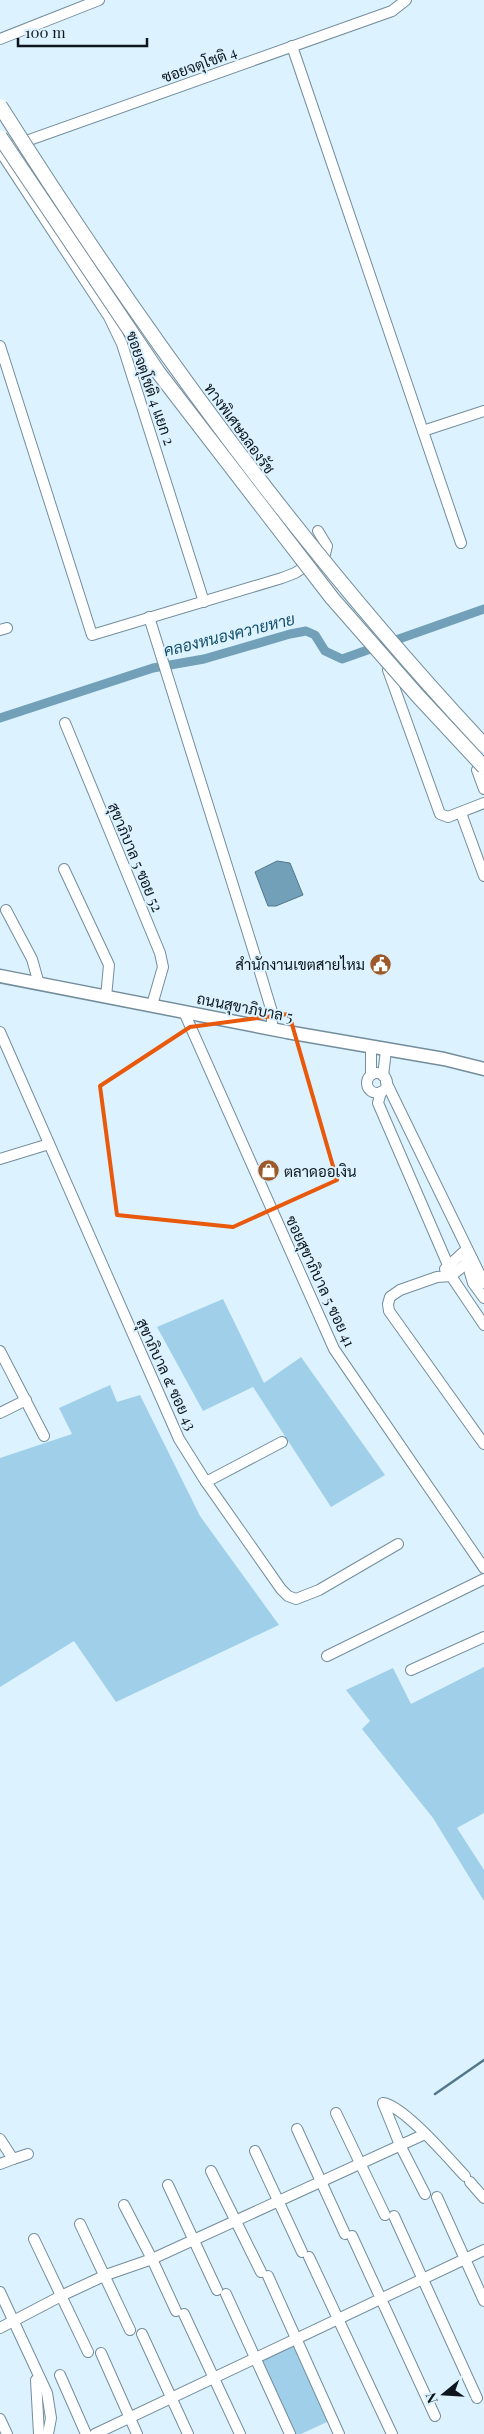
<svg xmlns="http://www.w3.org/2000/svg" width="484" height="2434" viewBox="0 0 484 2434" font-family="'Playfair Display',Sarabun,serif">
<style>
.green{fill:#a0cfe9}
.water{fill:#72a0b9;stroke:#53778a}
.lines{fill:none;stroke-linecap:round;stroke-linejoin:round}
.stream{stroke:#53778a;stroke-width:2.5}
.canal{stroke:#72a0b9;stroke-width:9}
.minor-casing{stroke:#738d9c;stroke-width:12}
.major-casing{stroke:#738d9c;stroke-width:15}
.minor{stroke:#fff;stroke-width:10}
.major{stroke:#fff;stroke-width:12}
.highway-bridge-casing{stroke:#738d9c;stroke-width:16;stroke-linecap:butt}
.highway-bridge{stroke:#fff;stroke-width:14}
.marked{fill:none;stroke:#e8590c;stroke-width:4;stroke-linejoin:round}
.labels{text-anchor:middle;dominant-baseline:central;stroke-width:4;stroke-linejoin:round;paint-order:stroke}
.street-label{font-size:15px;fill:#0c161c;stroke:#dcf2ff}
.poi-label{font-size:15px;fill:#0c161c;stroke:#dcf2ff;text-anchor:end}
.water-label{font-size:16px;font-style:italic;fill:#144e69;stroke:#dcf2ff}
</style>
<rect width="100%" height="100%" fill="#dcf2ff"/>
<g class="green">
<polygon points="223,1299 264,1383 301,1357 385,1475 331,1507 253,1387 203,1411 157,1327"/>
<polygon points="110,1385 117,1402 140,1395 200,1516 279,1625 116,1702 74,1641 0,1687 0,1458 72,1434 59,1408"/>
<polygon points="484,1667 484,1813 457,1828 484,1870 484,1901 433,1818 362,1729 370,1721 346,1690 393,1668 411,1704"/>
<polygon points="293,2344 329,2421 301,2434 295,2434 261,2359"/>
</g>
<polygon class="water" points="277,861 290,863 303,895 276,906 268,906 255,872"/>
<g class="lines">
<polyline class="stream" points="435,2094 484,2060"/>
<polyline class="canal" points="0,718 153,668 204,659 290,634 306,631 315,635 325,651 342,659 484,609"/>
<defs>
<g id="minor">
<polyline points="0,39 99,0"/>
<polyline points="292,46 461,543"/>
<polyline points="1,150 392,11 406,0"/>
<polyline points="0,151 109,317 122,344 204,602"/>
<polyline points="0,346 92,635 282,578 295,573 325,554 327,546 318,531"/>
<polyline points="423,431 484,411"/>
<polyline points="149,617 257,962 272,1012 272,1029"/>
<polyline points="0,630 7,628"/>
<polyline points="388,670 440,814 448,817 484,803"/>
<polyline points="65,723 160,953 163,967 152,1005"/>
<polyline points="477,770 484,789"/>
<polyline points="461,813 484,876"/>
<polyline points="64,869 109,965 106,997"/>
<polyline points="6,910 32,959 39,984"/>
<polyline points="184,1012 334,1349 484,1568"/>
<polyline points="0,1032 179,1439 206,1482 281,1589 288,1596 296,1599 319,1590 398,1544"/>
<polyline points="371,1048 371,1075"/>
<circle cx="377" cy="1083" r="10"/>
<polyline points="383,1076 386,1050"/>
<polyline points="386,1082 484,1283"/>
<polyline points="381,1092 378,1103 448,1265 451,1276 484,1325"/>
<polyline points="0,1159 49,1144"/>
<polyline points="466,1259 473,1283 484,1298"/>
<polyline points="472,1259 451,1276 437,1277 400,1290 390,1297 388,1304 389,1311 484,1444"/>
<polyline points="445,1269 467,1249"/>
<polyline points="0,1351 44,1436"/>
<polyline points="0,1413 26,1400"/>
<polyline points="206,1482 282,1442"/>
<polyline points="327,1656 484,1579"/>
<polyline points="411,1670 484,1637"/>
<polyline points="336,2113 385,2215"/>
<polyline points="297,2129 345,2234"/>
<polyline points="0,2139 13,2159 0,2164"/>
<polyline points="255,2151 302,2252"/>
<polyline points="13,2159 28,2154"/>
<polyline points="211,2171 261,2272"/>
<polyline points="470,2182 484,2198"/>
<polyline points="168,2185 217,2290"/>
<path d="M 425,2194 L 400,2145 L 383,2103 C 404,2106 449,2159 465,2176"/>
<polyline points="437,2197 484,2301"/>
<polyline points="124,2205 152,2259 176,2311"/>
<polyline points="394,2216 477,2398"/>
<polyline points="80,2224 130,2330"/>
<polyline points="352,2236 435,2416"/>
<polyline points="34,2239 88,2352"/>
<polyline points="309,2257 392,2434"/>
<polyline points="268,2276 339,2434"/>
<polyline points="0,2292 47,2393 51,2418 48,2434"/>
<polyline points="226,2294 290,2434"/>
<polyline points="184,2314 240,2434"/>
<polyline points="0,2328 63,2295 106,2275 152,2259 425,2134"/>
<polyline points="142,2334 188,2434"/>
<polyline points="101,2353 137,2434"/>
<polyline points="60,2375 86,2434"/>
<polyline points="36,2380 39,2434"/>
<polyline points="0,2419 7,2434"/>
<polyline points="95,2434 484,2250"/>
</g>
<polyline id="major" points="0,976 287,1032 444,1059 484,1069"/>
</defs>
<use href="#minor" class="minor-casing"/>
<use href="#major" class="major-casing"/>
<use href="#minor" class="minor"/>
<use href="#major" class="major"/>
<defs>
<g id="highway-bridge">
<path d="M 0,106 C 144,334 300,548 484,745"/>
<polyline points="0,137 158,372 332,598 417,695 484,767"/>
</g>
</defs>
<use href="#highway-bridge" class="highway-bridge-casing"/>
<use href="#highway-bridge" class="highway-bridge"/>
</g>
<path class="marked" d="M 289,1014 L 337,1180 L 233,1227 L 117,1215 L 100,1086 L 190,1027 Z"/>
<defs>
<symbol id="civic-disc" viewBox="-11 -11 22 22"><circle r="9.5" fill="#9d592a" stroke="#dcf2ff"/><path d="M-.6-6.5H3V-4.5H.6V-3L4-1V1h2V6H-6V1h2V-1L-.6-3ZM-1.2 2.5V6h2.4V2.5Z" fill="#fff"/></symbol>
<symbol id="shop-disc" viewBox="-11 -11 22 22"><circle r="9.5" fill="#9d592a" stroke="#dcf2ff"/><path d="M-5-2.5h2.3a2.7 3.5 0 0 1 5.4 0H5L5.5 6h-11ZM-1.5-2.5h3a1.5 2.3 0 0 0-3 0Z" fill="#fff"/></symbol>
</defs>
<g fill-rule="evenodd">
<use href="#civic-disc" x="368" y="952" width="25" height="25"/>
<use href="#shop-disc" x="256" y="1158" width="25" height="25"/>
</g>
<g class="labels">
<g class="street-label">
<text transform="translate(199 64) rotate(-20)">ซอยจตุโชติ 4</text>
<text transform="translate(151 388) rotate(71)">ซอยจตุโชติ 4 แยก 2</text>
<text transform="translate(240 428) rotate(54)">ทางพิเศษฉลองรัช</text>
<text transform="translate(136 857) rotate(67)">สุขาภิบาล 5 ซอย 52</text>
<text transform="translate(245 1007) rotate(11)">ถนนสุขาภิบาล 5</text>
<text transform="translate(321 1281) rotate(65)">ซอยสุขาภิบาล 5 ซอย 41</text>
<text transform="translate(167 1374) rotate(65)">สุขาภิบาล ๕ ซอย 43</text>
</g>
<g class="poi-label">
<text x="365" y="964">สำนักงานเขตสายไหม</text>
<text x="284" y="1171" text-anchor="start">ตลาดออเงิน</text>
</g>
<g class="water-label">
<text transform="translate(229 634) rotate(-14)">คลองหนองควายหาย</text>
</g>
</g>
<g transform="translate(444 2394) rotate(252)" stroke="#dcf2ff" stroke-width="4" paint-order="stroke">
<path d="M0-4L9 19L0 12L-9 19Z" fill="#0c161c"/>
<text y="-8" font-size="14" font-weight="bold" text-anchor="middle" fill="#0c161c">N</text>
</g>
<path d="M18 38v8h129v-8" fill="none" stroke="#0c161c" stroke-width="2.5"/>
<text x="25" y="38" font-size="15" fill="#0c161c" stroke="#dcf2ff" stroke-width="4" paint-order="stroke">100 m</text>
</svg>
